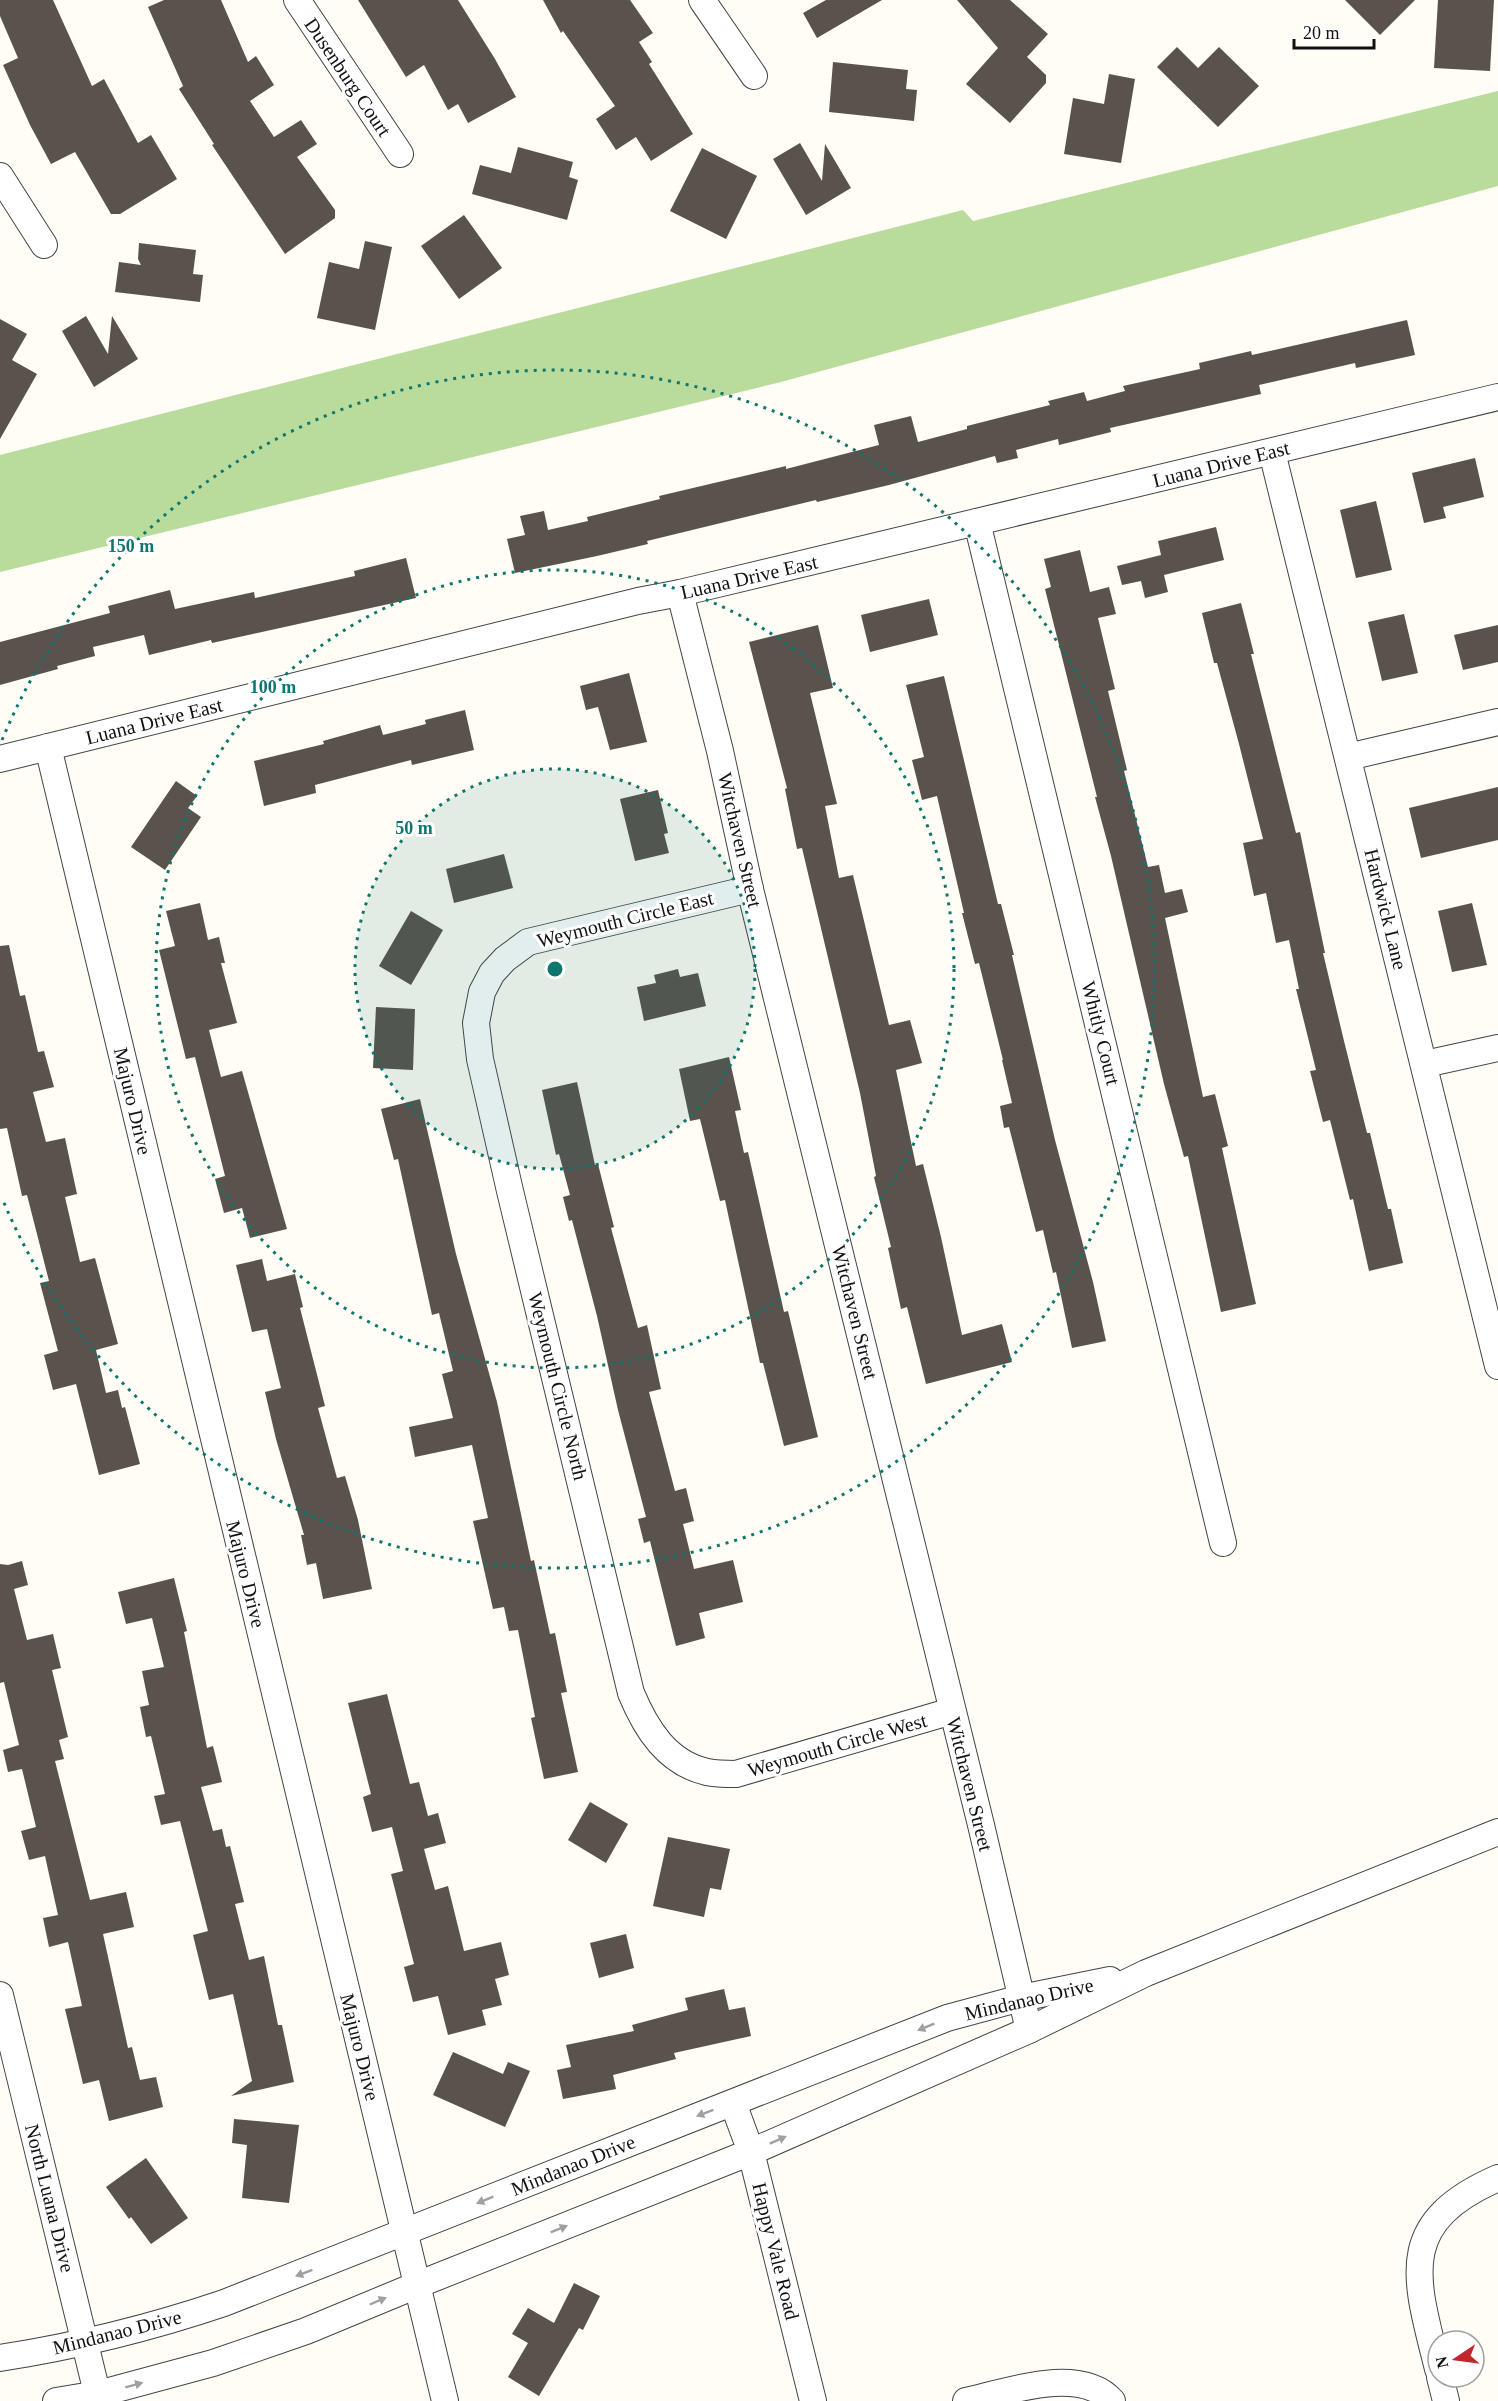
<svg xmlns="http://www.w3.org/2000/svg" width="1498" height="2401" viewBox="0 0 1498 2401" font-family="Georgia,serif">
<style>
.forest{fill:#b9dc9c}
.building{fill:#5a524d}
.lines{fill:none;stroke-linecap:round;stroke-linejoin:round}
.minor-casing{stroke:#444;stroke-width:28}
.minor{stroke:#fff;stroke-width:26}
.oneway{fill:#a0a0a0}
.ring{fill:none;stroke:#0f766e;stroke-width:3;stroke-dasharray:3 6}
.labels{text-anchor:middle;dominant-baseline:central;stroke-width:6;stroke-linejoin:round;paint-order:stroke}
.street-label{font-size:20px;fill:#111;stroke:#fff}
.centre{fill:#0f766e;stroke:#fff;stroke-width:3}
.ring-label{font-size:18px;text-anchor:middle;font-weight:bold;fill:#0f766e;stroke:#fff;stroke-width:6;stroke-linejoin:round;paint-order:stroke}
</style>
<rect width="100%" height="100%" fill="#fffdf5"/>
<polygon class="forest" points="1498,91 1498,186 781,382 0,572 0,455 963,210 973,221"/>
<g class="building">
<polygon points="0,0 53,0 92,86 104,79 138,143 151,135 177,179 120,214 111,214 75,152 51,164 30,125 3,65 18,58 0,16"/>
<polygon points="164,0 221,0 248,62 256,56 274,85 250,101 274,137 301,120 317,144 297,157 335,210 335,218 285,254 212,145 214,144 179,89 183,86 148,7"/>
<polygon points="358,0 458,0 495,59 516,97 468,123 458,104 448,110 424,65 406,77"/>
<polygon points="543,0 630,0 653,33 639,42 652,62 649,64 693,134 651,161 636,137 616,150 596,119 615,106 563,31 561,33"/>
<polygon points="826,0 882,0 817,38 803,13"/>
<polygon points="957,0 1010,0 1048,34 1027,57 1046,75 1046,83 1010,123 966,84 998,48"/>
<polygon points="1345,0 1415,0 1380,35"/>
<polygon points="1438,0 1494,0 1490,71 1434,68"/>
<polygon points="1177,47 1198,68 1219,47 1259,86 1218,127 1157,67"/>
<polygon points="833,62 908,70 906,89 917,90 914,121 829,112"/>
<polygon points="1109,74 1135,79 1121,163 1064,154 1073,98 1104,104"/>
<polygon points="800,143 822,181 825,144 851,188 806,215 773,159"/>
<polygon points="518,147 573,162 569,177 578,180 567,220 472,194 480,165 511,173"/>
<polygon points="702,148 757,176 726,239 670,211"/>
<polygon points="464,215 502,268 459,299 421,246"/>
<polygon points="365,241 392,247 375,330 317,318 329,262 359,269"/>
<polygon points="139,243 196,250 193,274 203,275 200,302 115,292 119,262 141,265 138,259"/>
<polygon points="86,316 108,354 112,316 138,359 94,387 62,331"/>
<polygon points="0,319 27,334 12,360 37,374 0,439"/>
<polygon points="1407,320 1415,355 1356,368 1355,363 1259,385 1261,394 1110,428 1111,432 1059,445 1058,439 1016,450 1018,458 997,463 995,456 889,485 817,502 816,500 647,541 648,544 597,556 515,573 507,539 525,535 520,516 544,511 548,530 588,521 587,517 660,499 659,496 786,466 786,469 879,445 874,425 911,416 918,442 967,429 967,426 1050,405 1048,401 1084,392 1087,401 1125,391 1123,386 1200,369 1199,363 1251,351 1252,355"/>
<polygon points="1475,458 1484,497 1443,507 1446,518 1424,523 1412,473"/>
<polygon points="1376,501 1392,570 1356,578 1340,510"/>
<polygon points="1216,527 1224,560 1164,575 1168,592 1145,598 1141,581 1122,585 1117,566 1161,555 1158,541"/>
<polygon points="1080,550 1090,592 1109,587 1116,614 1098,618 1115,689 1108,691 1127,770 1124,771 1148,867 1159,865 1165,893 1182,889 1188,912 1165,918 1203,1097 1215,1094 1228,1146 1222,1148 1256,1304 1221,1312 1188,1156 1184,1157 1164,1084 1111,856 1095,797 1097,797 1045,589 1051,587 1044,559"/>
<polygon points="406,558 416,598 212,643 211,640 149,655 144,635 93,647 95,656 57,666 58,669 0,685 0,642 110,613 108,606 170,590 175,609 254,592 255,598 355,576 354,571"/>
<polygon points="929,599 938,635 870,652 861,615"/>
<polygon points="1241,603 1254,654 1251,654 1296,833 1300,832 1325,953 1323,953 1344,1041 1367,1133 1370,1133 1388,1209 1391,1209 1403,1263 1369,1271 1353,1199 1350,1200 1330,1120 1323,1122 1310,1071 1316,1070 1296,989 1299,989 1289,940 1276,943 1266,893 1254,896 1243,843 1263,839 1239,744 1217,663 1214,663 1202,613"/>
<polygon points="1404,614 1418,673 1382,681 1368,622"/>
<polygon points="818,625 833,688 810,693 837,804 825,806 839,878 853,875 889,1025 910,1020 922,1063 896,1070 916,1166 923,1164 941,1237 962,1335 1002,1324 1012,1362 926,1384 907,1307 901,1309 888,1248 891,1247 874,1177 876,1176 860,1093 802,848 797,849 785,789 787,788 749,642"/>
<polygon points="1498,625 1498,662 1463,670 1454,635"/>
<polygon points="629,673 647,742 610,750 598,707 586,710 580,686"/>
<polygon points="944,676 998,904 1001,904 1014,955 1012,955 1055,1140 1093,1282 1106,1341 1072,1348 1056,1272 1053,1273 1043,1230 1036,1232 1009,1127 1004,1128 1000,1106 1012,1103 1002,1060 1003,1060 979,963 975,964 962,913 964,913 937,796 922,800 912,760 924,757 906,685"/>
<polygon points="465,710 474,750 412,765 411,760 315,785 316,793 264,806 254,761 324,744 323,741 380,725 383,735 426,724 425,720"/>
<polygon points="176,781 197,796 188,808 201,817 165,870 131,847"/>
<polygon points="1498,787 1498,840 1421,858 1409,808"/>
<polygon points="658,790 668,833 664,834 669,853 635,861 620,799"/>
<polygon points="504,854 513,888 454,903 446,869"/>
<polygon points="200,903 208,940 219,937 225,963 221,963 237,1023 209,1030 221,1077 242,1071 287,1229 250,1238 242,1208 224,1213 215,1179 225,1176 195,1057 186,1059 159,950 175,946 166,911"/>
<polygon points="1472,903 1487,965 1452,972 1438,911"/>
<polygon points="411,911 443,930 411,985 379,966"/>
<polygon points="9,945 20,996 25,995 38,1052 44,1051 54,1087 33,1092 46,1142 65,1138 77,1194 65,1197 80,1262 95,1258 118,1344 96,1350 106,1393 118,1390 122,1408 125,1407 140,1464 99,1475 76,1384 53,1390 44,1355 58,1351 40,1283 49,1281 27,1195 22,1196 7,1128 0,1129 0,946"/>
<polygon points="678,969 680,977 698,973 706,1006 644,1021 637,987 656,983 654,975"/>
<polygon points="376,1007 415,1009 413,1070 373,1068"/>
<polygon points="729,1057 741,1110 735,1111 744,1153 748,1152 784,1312 788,1311 818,1437 784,1446 763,1363 760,1363 725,1200 720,1201 700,1119 690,1121 679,1069"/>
<polygon points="577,1082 595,1165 598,1164 614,1227 611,1228 638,1328 647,1325 661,1389 649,1392 675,1491 686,1488 694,1521 683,1524 694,1569 733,1560 743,1602 699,1613 705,1638 676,1646 650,1541 644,1543 638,1519 646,1517 618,1410 597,1316 572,1220 569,1221 563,1197 570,1195 559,1154 556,1155 542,1090"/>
<polygon points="420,1099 456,1254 497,1402 531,1561 534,1560 550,1634 555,1633 567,1692 561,1693 578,1772 544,1779 531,1718 535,1717 518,1630 509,1631 504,1607 493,1609 473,1521 488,1518 472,1445 415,1457 409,1427 453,1418 442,1374 453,1371 439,1313 432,1315 398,1159 394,1160 381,1109"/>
<polygon points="262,1259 267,1281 295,1274 303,1307 300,1308 325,1406 318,1408 337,1478 345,1476 358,1520 372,1589 323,1599 316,1563 307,1565 301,1535 304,1535 276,1439 265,1392 281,1388 267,1329 252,1332 236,1265"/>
<polygon points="22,1561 28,1585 14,1589 27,1640 53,1634 61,1668 52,1670 68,1737 59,1740 64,1759 55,1761 90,1900 126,1892 134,1927 103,1934 128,2048 132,2047 140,2080 156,2077 163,2107 109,2121 99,2080 83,2084 65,2009 82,2006 68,1942 49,1947 43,1918 58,1915 45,1856 29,1860 21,1831 36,1827 22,1769 8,1772 3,1750 19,1745 4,1682 0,1683 0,1564 8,1565"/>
<polygon points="174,1578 187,1631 184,1632 207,1748 213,1746 222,1782 201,1787 213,1831 222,1829 226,1847 230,1846 244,1902 235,1904 249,1960 264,1956 278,2025 282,2025 294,2082 231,2096 252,2081 233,1994 209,2000 193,1935 208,1931 180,1821 161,1825 154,1796 165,1794 151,1736 146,1737 140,1707 149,1705 142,1671 164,1667 152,1618 126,1624 118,1592"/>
<polygon points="387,1694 410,1784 419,1782 428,1816 438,1813 446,1843 424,1849 435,1890 448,1886 464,1951 501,1942 509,1975 495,1979 502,2005 482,2010 486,2025 448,2035 438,1996 413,2002 404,1967 414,1964 391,1874 403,1871 392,1827 372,1832 363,1797 371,1794 348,1703"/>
<polygon points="590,1802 628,1824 606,1863 568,1840"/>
<polygon points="668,1837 730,1849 721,1890 710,1888 704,1917 653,1906"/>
<polygon points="626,1934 634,1968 599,1978 590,1943"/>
<polygon points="724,1989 729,2010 745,2007 751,2036 674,2053 676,2059 613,2075 616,2089 563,2099 557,2070 571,2067 566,2045 634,2031 632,2025 688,2010 685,1998"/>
<polygon points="453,2052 503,2074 508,2062 530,2071 505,2127 433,2095"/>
<polygon points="234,2119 299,2125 289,2203 242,2198 247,2145 232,2143"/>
<polygon points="146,2158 188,2218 151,2244 131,2217 129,2219 106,2187"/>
<polygon points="574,2283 600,2296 583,2330 579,2328 539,2396 508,2377 528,2343 512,2334 528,2308 554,2323"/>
</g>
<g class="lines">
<defs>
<g id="minor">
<polyline points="297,0 400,154"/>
<polyline points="702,0 754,76"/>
<polyline points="0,176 44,245"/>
<polyline points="1272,452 1498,1366"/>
<polyline points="977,522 1223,1543"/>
<polyline points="680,593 720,751 750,889 981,1825 1029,2030"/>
<polyline points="48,747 445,2401"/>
<polyline points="1348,757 1498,722"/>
<polyline points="0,759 638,601 680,593 1498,397"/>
<path d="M 750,889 L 528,942 L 505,959 L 492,973 L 482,992 L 476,1023 L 480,1059 L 510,1191 L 631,1693 C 646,1729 667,1763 707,1772 C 716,1774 727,1774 736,1774 L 952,1711"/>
<polyline points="1425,1064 1498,1048"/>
<polyline points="0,1995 99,2401"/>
<polyline points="733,2103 751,2152 813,2401"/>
<path d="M 0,2358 C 77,2346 150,2328 224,2303 L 947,2018 L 1021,1998 L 1110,1980"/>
<path d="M 1438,2369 C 1415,2277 1395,2223 1498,2178"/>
<polyline points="1440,2377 1446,2401"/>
<polyline points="56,2401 98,2394 213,2363 306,2331 417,2285 751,2152 1029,2030 1146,1973 1498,1832"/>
<path d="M 966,2401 C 1006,2392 1080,2365 1112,2401"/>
</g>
</defs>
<use href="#minor" class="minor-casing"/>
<use href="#minor" class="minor"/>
</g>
<defs><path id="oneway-solid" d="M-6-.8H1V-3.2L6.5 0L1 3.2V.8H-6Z" transform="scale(1.5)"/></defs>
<g class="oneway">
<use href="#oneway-solid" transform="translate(926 2027) rotate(158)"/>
<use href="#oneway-solid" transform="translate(705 2113) rotate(159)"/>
<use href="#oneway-solid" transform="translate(778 2140) rotate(-24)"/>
<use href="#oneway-solid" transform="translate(485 2200) rotate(158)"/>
<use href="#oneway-solid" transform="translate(559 2229) rotate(-22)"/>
<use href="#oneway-solid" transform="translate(304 2273) rotate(159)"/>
<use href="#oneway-solid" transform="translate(378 2301) rotate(-23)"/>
<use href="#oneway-solid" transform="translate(134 2385) rotate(-15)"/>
</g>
<circle cx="555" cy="969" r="200" fill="#0f766e" fill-opacity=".12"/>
<g class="ring">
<circle cx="555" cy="969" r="200"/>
<circle cx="555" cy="969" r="399"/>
<path d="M2 740A599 599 0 1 1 2 1198"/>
</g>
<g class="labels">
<g class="street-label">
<text transform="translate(348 77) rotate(56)">Dusenburg Court</text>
<text transform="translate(1221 464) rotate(-14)">Luana Drive East</text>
<text transform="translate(749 577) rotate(-13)">Luana Drive East</text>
<text transform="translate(154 721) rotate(-14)">Luana Drive East</text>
<text transform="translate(740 840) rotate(77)">Witchaven Street</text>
<text transform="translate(1386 909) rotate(76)">Hardwick Lane</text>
<text transform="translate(625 919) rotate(-14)">Weymouth Circle East</text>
<text transform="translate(1101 1033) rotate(76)">Whitly Court</text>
<text transform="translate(133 1101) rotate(77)">Majuro Drive</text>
<text transform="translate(855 1312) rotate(76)">Witchaven Street</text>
<text transform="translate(558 1386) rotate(76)">Weymouth Circle North</text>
<text transform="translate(246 1574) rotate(76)">Majuro Drive</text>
<text transform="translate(837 1745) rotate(-16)">Weymouth Circle West</text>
<text transform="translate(970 1784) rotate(76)">Witchaven Street</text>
<text transform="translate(1029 1999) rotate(-13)">Mindanao Drive</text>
<text transform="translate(360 2047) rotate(76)">Majuro Drive</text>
<text transform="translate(573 2165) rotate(-22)">Mindanao Drive</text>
<text transform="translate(50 2198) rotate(76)">North Luana Drive</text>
<text transform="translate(776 2251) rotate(76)">Happy Vale Road</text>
<text transform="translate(117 2332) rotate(-14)">Mindanao Drive</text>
</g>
</g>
<circle cx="555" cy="969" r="9" class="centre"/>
<g class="ring-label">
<text x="131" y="552">150 m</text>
<text x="273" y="693">100 m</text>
<text x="414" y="834">50 m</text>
</g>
<g transform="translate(1456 2359) rotate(257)"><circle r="28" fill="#ffffff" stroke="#a0a0a0" stroke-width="1.5"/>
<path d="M0-4.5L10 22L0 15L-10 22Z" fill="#c4262e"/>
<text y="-9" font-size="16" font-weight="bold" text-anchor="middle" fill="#111111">N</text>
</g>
<path d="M1294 39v9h80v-9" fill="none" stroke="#111111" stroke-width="3"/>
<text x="1303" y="39" font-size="18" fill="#111111" stroke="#ffffff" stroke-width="4.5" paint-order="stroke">20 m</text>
</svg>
